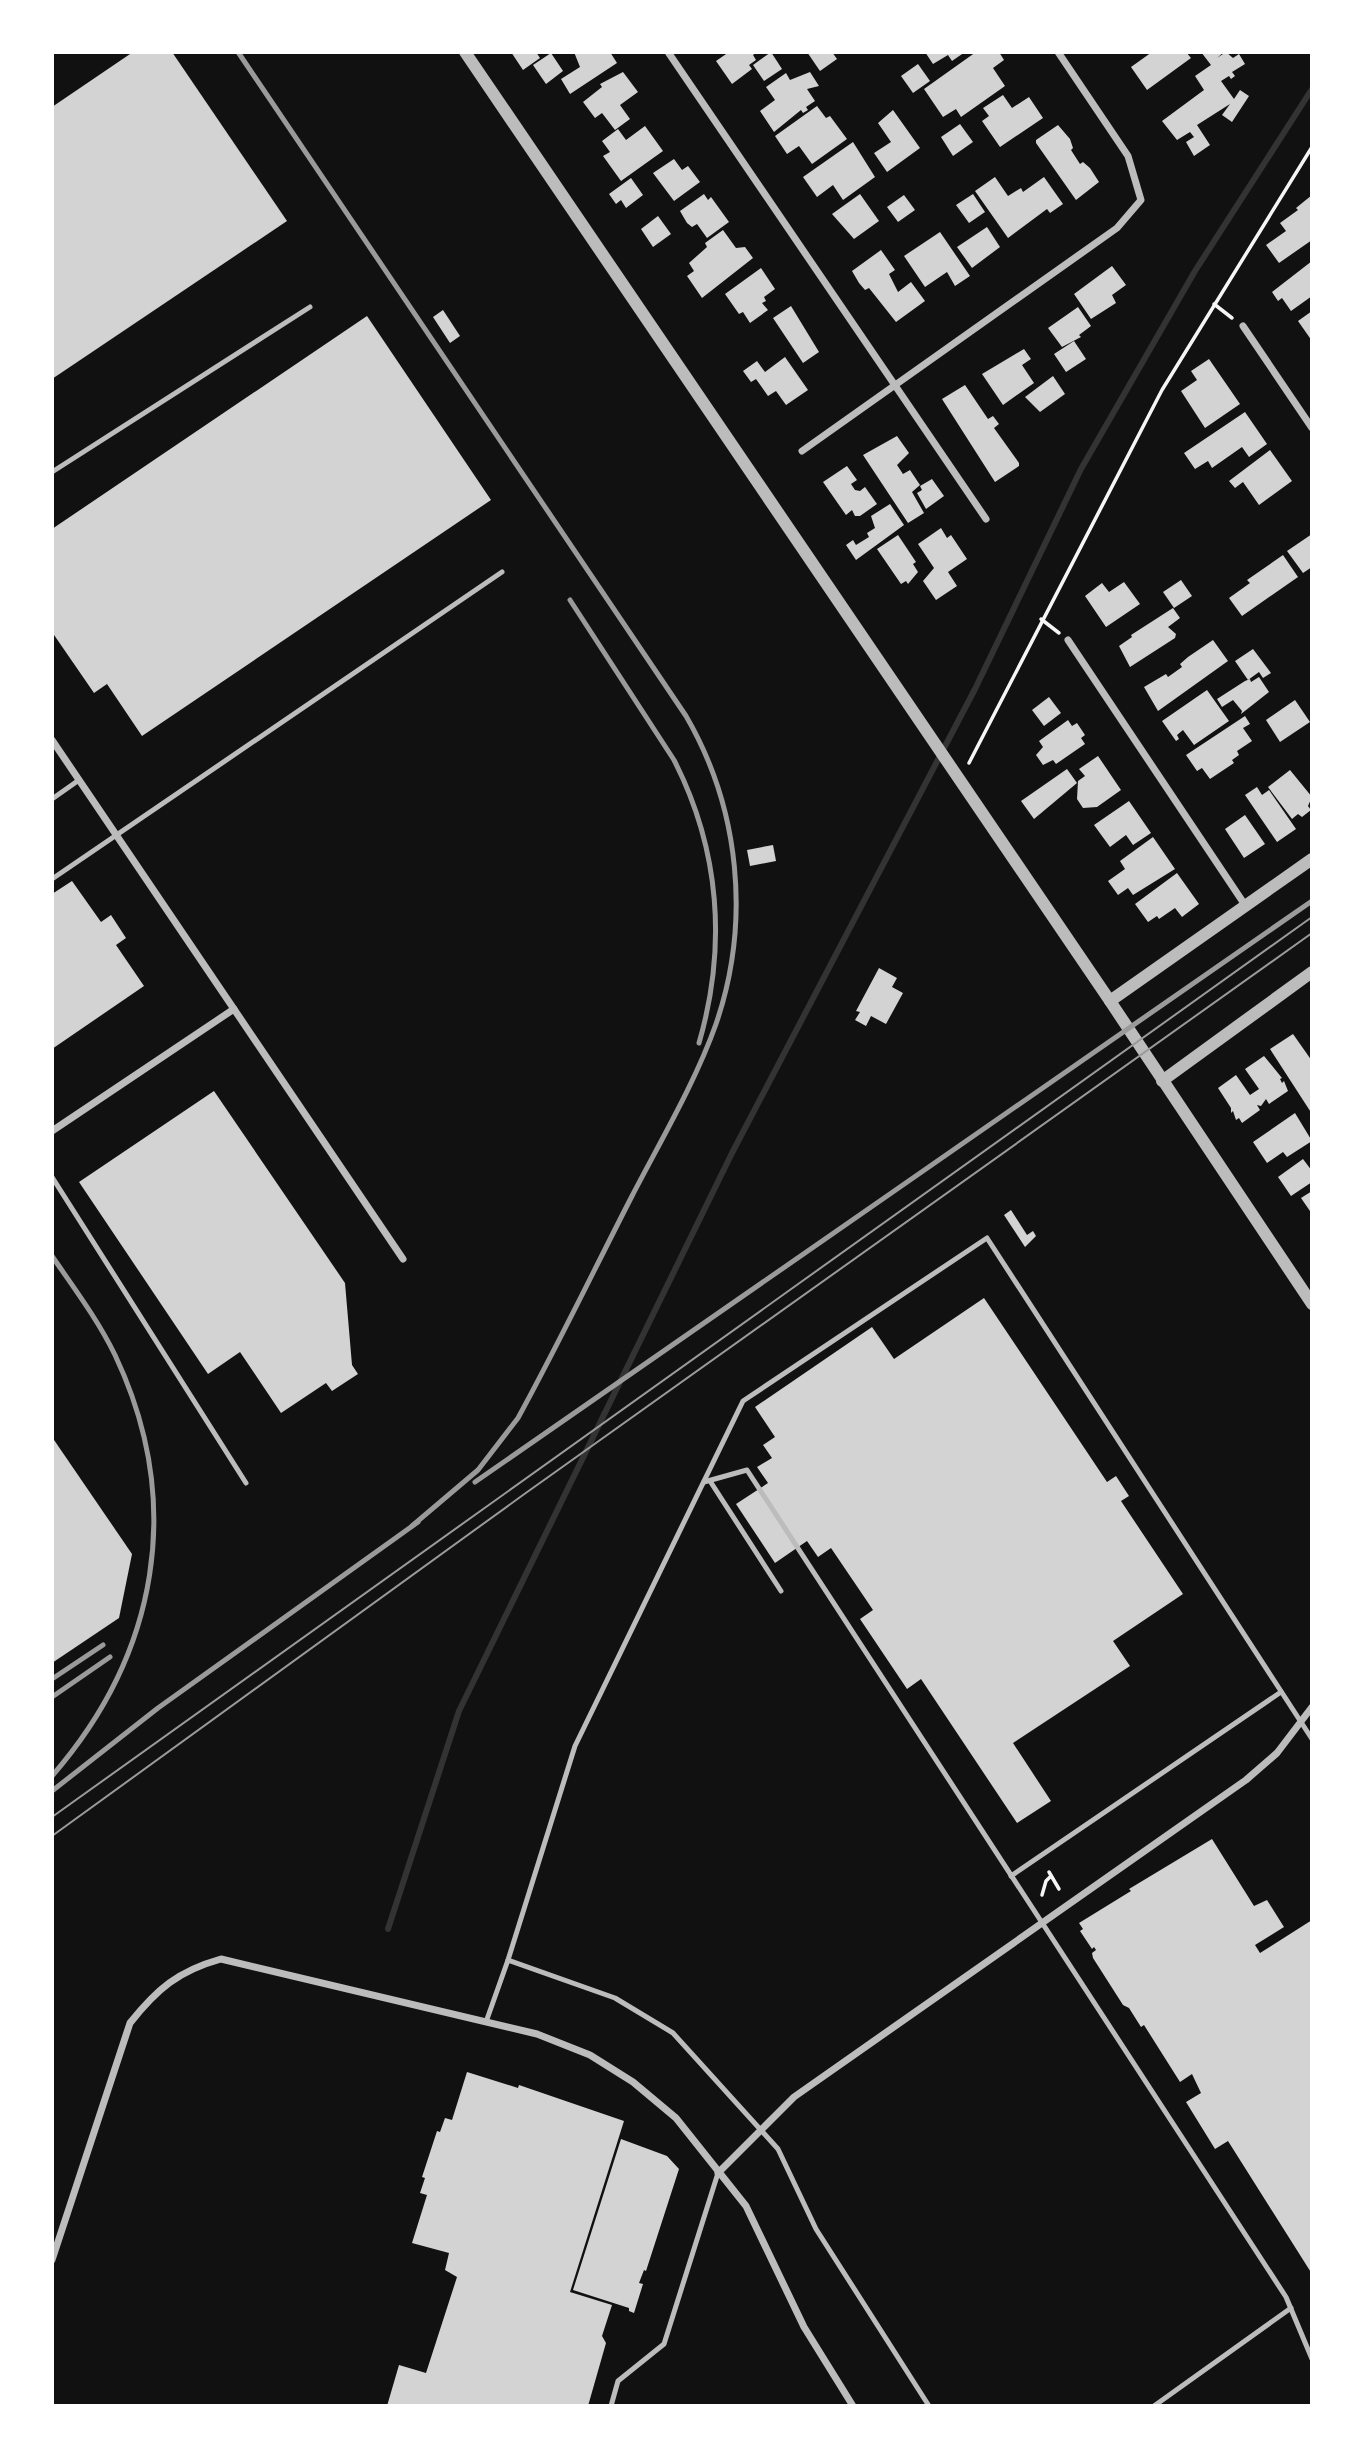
<svg xmlns="http://www.w3.org/2000/svg" width="1364" height="2458" viewBox="0 0 1364 2458" font-family="'Fira Sans',sans-serif">
<style>
.lines{fill:none;stroke-linecap:round;stroke-linejoin:round}
.stream{stroke:#333;stroke-width:6}
.building{fill:#d3d3d3}
.path{stroke:#f5f5f5;stroke-width:3.5}
.service{stroke:#bcbcbc;stroke-width:5}
.minor{stroke:#bcbcbc;stroke-width:7}
.tertiary{stroke:#bcbcbc;stroke-width:12}
.tram{stroke:#9a9a9a;stroke-width:2}
.rail{stroke:#9a9a9a;stroke-width:5}
</style>
<rect width="100%" height="100%" fill="#111"/>
<g class="lines">
<polyline class="stream" points="388,1929 459,1711 732,1153 975,689 1081,469 1195,271 1312,89"/>
</g>
<g class="building">
<polygon points="133,52 172,52 287,221 52,379 52,107"/>
<polygon points="511,52 536,52 540,58 523,70"/>
<polygon points="574,52 610,52 617,63 570,94 561,79 580,67"/>
<polygon points="729,52 757,52 753,55 756,60 749,65 752,69 732,84 716,61"/>
<polygon points="771,52 782,69 764,81 753,65"/>
<polygon points="807,52 832,52 837,59 820,71"/>
<polygon points="925,52 965,52 952,61 948,55 933,64"/>
<polygon points="976,52 999,52 1004,60 993,68 1005,86 961,117 956,109 943,117 924,89"/>
<polygon points="1152,52 1186,52 1191,58 1147,90 1131,67"/>
<polygon points="1201,52 1224,52 1217,58 1226,52 1233,58 1239,54 1245,64 1232,72 1235,76 1231,79 1229,76 1221,81 1234,99 1240,90 1249,96 1232,122 1222,115 1230,104 1197,125 1210,145 1194,156 1186,142 1194,137 1190,132 1177,140 1162,121 1204,90 1195,76 1211,65"/>
<polygon points="551,53 563,71 546,84 533,65"/>
<polygon points="918,64 930,81 913,93 901,76"/>
<polygon points="623,72 638,92 620,105 630,119 615,130 602,113 595,118 583,102 602,87 600,84"/>
<polygon points="810,72 819,86 807,89 815,101 806,107 808,110 803,113 801,110 774,132 760,111 775,100 766,87 786,73 790,80"/>
<polygon points="1003,95 1012,108 1029,97 1043,118 1000,147 982,121 989,116 983,108"/>
<polygon points="817,106 826,118 830,116 847,139 812,164 799,146 787,154 775,136"/>
<polygon points="893,110 920,148 887,172 874,153 891,142 878,123"/>
<polygon points="960,124 973,142 953,156 941,137"/>
<polygon points="1058,125 1070,139 1073,148 1071,150 1080,164 1083,162 1090,168 1099,182 1076,200 1036,143 1036,140"/>
<polygon points="645,126 663,151 621,181 603,156 610,152 602,141 618,129 626,140"/>
<polygon points="853,142 875,177 843,200 833,185 817,197 803,177"/>
<polygon points="674,159 682,170 688,166 700,182 674,201 653,173"/>
<polygon points="995,177 1008,196 1021,188 1023,192 1044,177 1063,204 1050,213 1047,209 1008,238 975,191"/>
<polygon points="631,178 643,195 626,208 621,200 616,204 609,194"/>
<polygon points="704,194 708,200 711,197 729,222 707,238 697,224 692,227 687,223 680,211"/>
<polygon points="860,194 879,221 854,239 832,214"/>
<polygon points="973,194 985,212 969,223 956,205"/>
<polygon points="904,195 915,210 898,222 887,207"/>
<polygon points="1312,195 1312,240 1279,263 1266,245 1286,231 1280,223 1298,210 1296,208"/>
<polygon points="658,216 671,234 653,247 641,229"/>
<polygon points="987,227 1000,247 972,268 957,247"/>
<polygon points="723,230 736,248 745,247 753,258 702,298 687,276 694,271 689,263 707,247 705,243"/>
<polygon points="940,232 970,276 955,286 947,272 925,287 904,256"/>
<polygon points="881,250 895,270 889,274 898,292 911,282 925,301 896,322 869,288 865,290 859,283 852,271"/>
<polygon points="1312,261 1312,296 1291,311 1282,298 1278,301 1272,292"/>
<polygon points="1112,266 1126,285 1112,295 1116,303 1091,319 1074,294"/>
<polygon points="761,268 775,289 764,297 766,301 762,303 768,310 750,323 743,312 739,314 725,294"/>
<polygon points="791,306 819,352 803,363 773,318"/>
<polygon points="1078,307 1091,326 1079,335 1081,337 1062,347 1048,328"/>
<polygon points="443,310 460,336 450,343 433,317"/>
<polygon points="1312,311 1312,341 1298,321"/>
<polygon points="367,316 491,500 142,736 107,684 94,693 52,632 52,529"/>
<polygon points="1074,341 1086,359 1066,372 1054,354"/>
<polygon points="1024,349 1031,359 1022,365 1034,383 1003,405 982,374"/>
<polygon points="785,357 808,390 786,405 776,391 768,396 756,379 751,382 743,371 757,361 765,372"/>
<polygon points="1209,359 1240,404 1205,428 1181,391 1197,380 1191,371"/>
<polygon points="1053,376 1065,394 1040,412 1025,397"/>
<polygon points="965,385 988,419 993,416 999,424 994,428 1019,463 1019,466 995,482 942,399"/>
<polygon points="1245,412 1267,444 1249,457 1242,447 1212,468 1208,461 1195,469 1184,453"/>
<polygon points="897,436 909,453 897,465 903,474 910,470 920,485 912,492 924,513 908,523 863,455"/>
<polygon points="1270,450 1292,481 1259,505 1243,482 1235,488 1229,481"/>
<polygon points="847,466 857,480 851,484 855,490 860,491 865,487 877,504 860,516 855,516 852,510 846,515 823,482"/>
<polygon points="932,479 944,496 926,509 917,493 922,490 920,486"/>
<polygon points="890,504 904,525 856,560 846,545 853,540 856,545 869,537 867,533 875,528 871,516"/>
<polygon points="941,528 947,538 951,535 967,559 948,572 957,586 936,600 923,581 934,568 918,544"/>
<polygon points="1312,534 1312,567 1303,573 1287,551"/>
<polygon points="898,535 916,562 913,564 918,572 908,584 906,581 901,584 877,549"/>
<polygon points="1283,555 1298,577 1242,616 1229,598 1250,583 1247,580"/>
<polygon points="1181,580 1192,596 1174,608 1163,592"/>
<polygon points="1124,582 1140,604 1106,627 1085,596 1102,583 1109,592"/>
<polygon points="1173,608 1180,618 1168,627 1176,634 1175,638 1130,667 1119,646 1132,637 1131,635"/>
<polygon points="1213,640 1228,661 1158,711 1144,687 1166,674 1168,677 1182,667 1180,664 1188,657"/>
<polygon points="1253,649 1271,673 1263,678 1259,672 1248,680 1235,661"/>
<polygon points="1259,677 1269,692 1241,714 1242,711 1233,700 1222,707 1217,699 1245,681 1250,679 1251,682"/>
<polygon points="1207,690 1229,721 1194,745 1183,730 1177,735 1179,739 1176,741 1162,721"/>
<polygon points="1049,697 1061,713 1044,726 1032,710"/>
<polygon points="1295,700 1310,722 1280,742 1266,720"/>
<polygon points="1245,716 1250,724 1243,728 1252,741 1237,751 1239,755 1232,760 1234,763 1210,779 1202,768 1197,771 1186,755"/>
<polygon points="1068,720 1072,726 1077,723 1085,735 1081,738 1085,744 1056,764 1053,760 1043,765 1036,755 1043,747 1039,741"/>
<polygon points="1098,756 1121,790 1097,807 1083,808 1077,799 1078,781 1085,776 1079,769"/>
<polygon points="1067,769 1077,783 1034,819 1021,801"/>
<polygon points="1290,770 1312,797 1308,806 1311,810 1302,817 1298,814 1292,819 1268,787"/>
<polygon points="1257,787 1262,795 1269,790 1296,829 1277,842 1245,795"/>
<polygon points="1129,801 1151,833 1133,845 1126,835 1110,847 1094,825"/>
<polygon points="1245,815 1265,844 1244,858 1225,829"/>
<polygon points="1153,837 1175,869 1133,895 1128,888 1118,895 1108,881 1125,869 1120,861"/>
<polygon points="773,845 776,861 750,866 747,850"/>
<polygon points="1177,873 1199,904 1182,917 1175,908 1159,919 1157,916 1148,922 1135,904"/>
<polygon points="72,881 101,922 111,915 126,938 116,945 144,986 52,1049 52,894"/>
<polygon points="879,968 897,978 892,987 903,993 886,1024 871,1016 866,1026 855,1020 860,1012 856,1011"/>
<polygon points="1293,1034 1312,1061 1312,1114 1270,1049"/>
<polygon points="1264,1056 1282,1078 1280,1079 1282,1083 1284,1081 1288,1091 1269,1104 1266,1099 1261,1106 1257,1105 1260,1110 1242,1123 1239,1118 1236,1120 1233,1111 1231,1113 1231,1108 1218,1088 1236,1075 1250,1095 1259,1089 1245,1069"/>
<polygon points="214,1091 345,1283 352,1365 358,1374 332,1391 326,1383 281,1413 240,1352 208,1374 79,1182"/>
<polygon points="1295,1113 1312,1141 1287,1157 1283,1152 1267,1163 1253,1142"/>
<polygon points="1303,1159 1312,1171 1312,1182 1291,1196 1278,1177"/>
<polygon points="1312,1191 1312,1214 1301,1198"/>
<polygon points="1011,1210 1027,1235 1033,1231 1036,1236 1025,1247 1004,1215"/>
<polygon points="984,1298 1107,1482 1116,1476 1129,1496 1121,1501 1183,1594 1113,1641 1130,1666 1013,1743 1051,1801 1017,1823 921,1679 907,1689 860,1619 873,1610 831,1548 818,1557 807,1541 775,1563 736,1504 768,1483 757,1467 772,1458 763,1445 775,1437 755,1407 872,1327 894,1359"/>
<polygon points="52,1437 132,1554 119,1618 52,1663"/>
<polygon points="1212,1839 1254,1906 1267,1900 1284,1927 1255,1945 1260,1953 1312,1920 1312,2274 1228,2141 1215,2149 1186,2102 1201,2093 1192,2074 1180,2082 1144,2025 1141,2027 1129,2008 1123,2005 1093,1958 1092,1953 1096,1950 1094,1947 1092,1949 1080,1931 1083,1929 1079,1923 1131,1891 1129,1889"/>
<polygon points="467,2072 518,2088 519,2085 624,2121 570,2292 612,2305 602,2336 606,2343 588,2406 387,2406 399,2365 426,2373 457,2277 445,2270 449,2253 412,2243 427,2195 420,2193 425,2178 422,2177 437,2131 440,2132 445,2118 452,2120"/>
<polygon points="621,2139 667,2156 679,2169 646,2271 644,2270 639,2283 643,2284 634,2313 629,2311 629,2308 573,2290"/>
</g>
<g class="lines">
<g class="path">
<polyline points="1214,304 1232,318"/>
<polyline points="1041,619 1059,633"/>
<polyline points="969,763 1162,390 1312,147"/>
<polyline points="1049,1872 1059,1889"/>
<polyline points="1042,1895 1046,1881 1051,1876"/>
</g>
<g class="service">
<polyline points="52,472 310,307"/>
<polyline points="52,799 79,780"/>
<polyline points="52,879 502,572"/>
<polyline points="52,1177 246,1483"/>
<polyline points="710,1481 781,1591"/>
<polyline points="704,1482 747,1470 1286,2297 1312,2359"/>
<polyline points="1011,1876 1281,1692"/>
<polyline points="486,2022 508,1960"/>
<polyline points="611,2406 618,2381 664,2344 718,2173"/>
<polyline points="929,2406 816,2229 778,2149 673,2033 615,1998 508,1960 575,1746 743,1401 987,1238 1312,1739"/>
<polyline points="1154,2406 1291,2308"/>
</g>
<g class="minor">
<polyline points="668,52 986,519"/>
<polyline points="1243,326 1312,428"/>
<polyline points="802,451 1117,228 1141,200 1128,156 1058,52"/>
<polyline points="1068,640 1245,905"/>
<polyline points="52,740 403,1259"/>
<polyline points="52,1131 234,1009"/>
<polyline points="718,2173 794,2097 1246,1780 1277,1753 1312,1707"/>
<path d="M 52,2260 L 130,2023 C 157,1989 178,1971 221,1959 L 537,2034 L 590,2055 L 633,2082 L 676,2118 L 746,2206 L 804,2327 L 853,2406"/>
</g>
<g class="tertiary">
<polyline points="465,52 1110,1001 1312,1304"/>
<polyline points="1110,1001 1312,859"/>
<polyline points="1162,1081 1312,972"/>
</g>
<g class="tram">
<polyline points="52,1817 1312,917"/>
<polyline points="52,1836 523,1495 1312,933"/>
</g>
<g class="rail">
<path d="M 238,52 L 686,716 C 740,809 751,922 716,1024 C 695,1083 661,1140 632,1196 C 594,1270 558,1345 518,1418 L 478,1470 L 412,1526"/>
<path d="M 570,600 L 674,760 C 720,850 727,947 699,1043"/>
<path d="M 52,1256 C 74,1288 98,1320 115,1355 C 185,1503 158,1654 52,1776"/>
<path d="M 475,1482 C 753,1286 1034,1097 1312,901"/>
<polyline points="52,1679 103,1645"/>
<polyline points="52,1697 110,1657"/>
<polyline points="52,1791 158,1708 418,1522"/>
</g>
</g>
<rect width="1364" height="2458" fill="none" stroke="#ffffff" stroke-width="108"/>
</svg>
